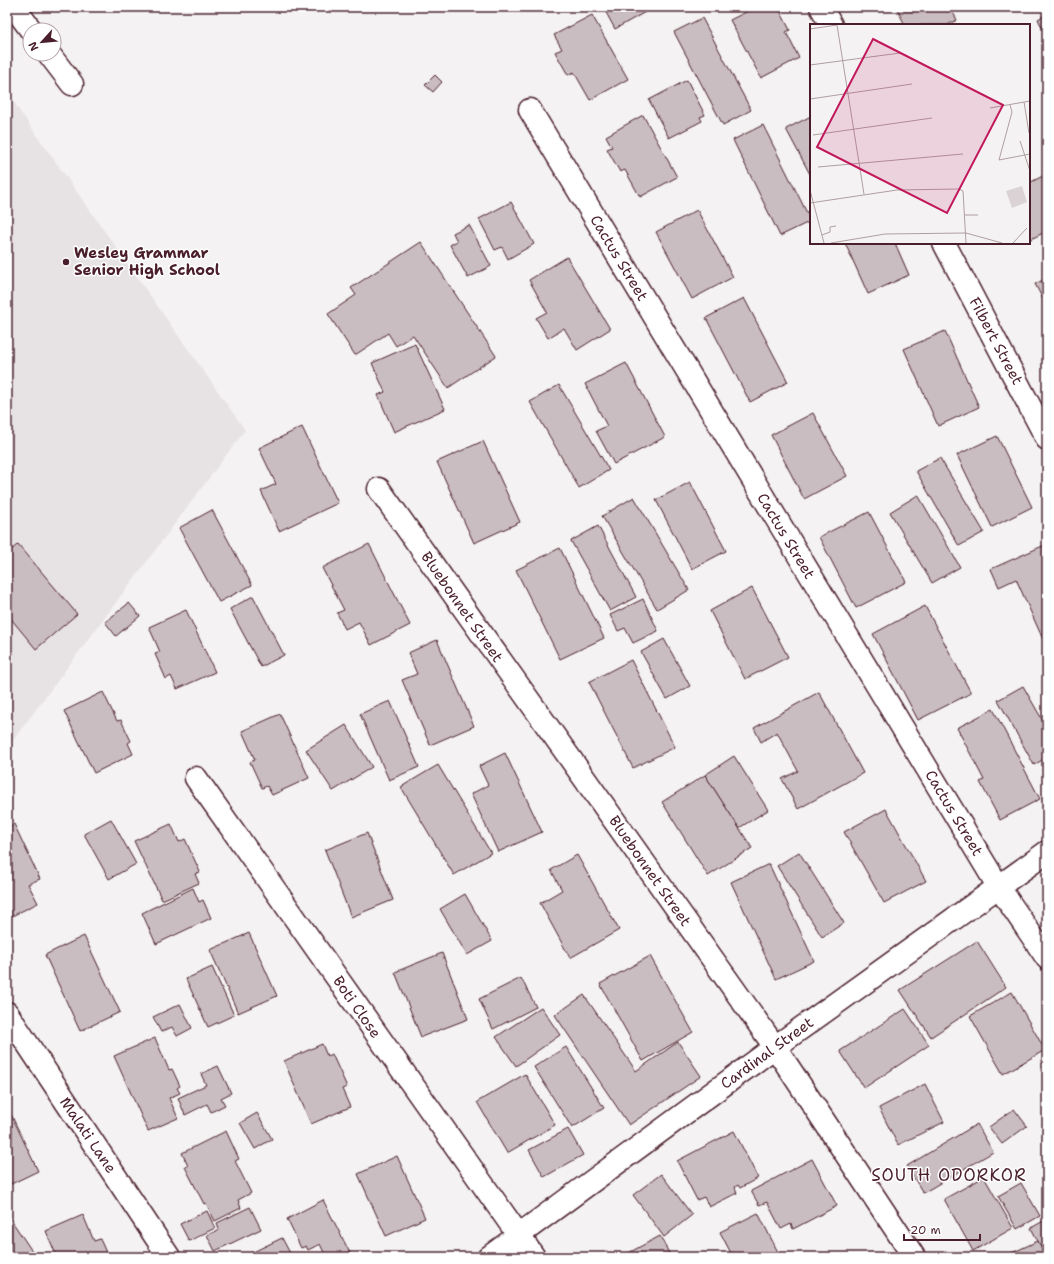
<svg xmlns="http://www.w3.org/2000/svg" width="1054" height="1264" viewBox="0 0 1054 1264" font-family="'Shantell Sans',sans-serif">
<style>
.built{fill:#e7e2e3}
.building{fill:#cabdc1;stroke:#4a1f2b}
.lines{fill:none;stroke-linecap:round;stroke-linejoin:round}
.minor-casing{stroke:#4a1f2b;stroke-width:25}
.minor{stroke:#fff;stroke-width:22}
.poi-dot{fill:#4a1f2b;stroke:#fff;stroke-width:1.5}
.labels{text-anchor:middle;dominant-baseline:central;stroke-width:3;stroke-linejoin:round;paint-order:stroke}
.poi-label{font-size:15px;font-weight:bold;fill:#4a1f2b;stroke:#fff;text-anchor:start}
.street-label{font-size:15px;fill:#4a1f2b;stroke:#fff}
.quarter-label{font-size:17px;letter-spacing:1px;fill:#4a1f2b;stroke:#fff}
.inset-road{fill:none;stroke:#b09ea2;stroke-width:1}
.view{fill:#c2185b;fill-opacity:0.15;stroke:#c2185b;stroke-width:2}
.inset-edge{fill:none;stroke:#4a1f2b;stroke-width:2}
</style>
<rect width="100%" height="100%" fill="#f4f2f2"/>
<filter id="ink" filterUnits="userSpaceOnUse"><feTurbulence type="fractalNoise" baseFrequency=".025" numOctaves="2"/><feDisplacementMap in="SourceGraphic" scale="8" xChannelSelector="R" yChannelSelector="G"/><feConvolveMatrix kernelMatrix="1 2 1 2 8 2 1 2 1" color-interpolation-filters="sRGB"/></filter>
<g filter="url(#ink)">
<polygon class="built" points="7,93 245,430 7,748"/>
<g class="building">
<polygon points="603,7 645,7 647,11 615,29"/>
<polygon points="756,7 772,7 774,9 778,7 790,30 786,32 799,58 761,78 730,20"/>
<polygon points="896,7 950,7 957,20 947,25 905,25"/>
<polygon points="1047,14 1047,38 1038,19"/>
<polygon points="592,15 628,79 590,100 574,72 568,75 555,52 562,49 554,35"/>
<polygon points="702,18 751,110 723,125 674,32"/>
<polygon points="435,75 442,82 433,92 425,85"/>
<polygon points="687,80 705,115 700,117 702,121 669,138 649,100"/>
<polygon points="643,115 677,177 640,197 625,170 620,172 607,149 612,147 606,136"/>
<polygon points="811,116 811,176 786,129"/>
<polygon points="763,125 811,221 780,236 733,140"/>
<polygon points="1047,174 1047,231 1029,240 1029,183"/>
<polygon points="511,202 534,244 508,259 502,247 495,250 479,219"/>
<polygon points="697,210 733,277 692,299 656,232"/>
<polygon points="469,225 491,266 468,278 450,245 457,241 453,233"/>
<polygon points="421,242 496,356 448,388 413,335 396,346 388,333 355,355 328,314 356,295 351,288"/>
<polygon points="845,243 895,243 909,275 868,294"/>
<polygon points="567,257 610,329 577,350 564,328 548,338 536,318 547,312 529,280"/>
<polygon points="1047,278 1047,307 1035,284"/>
<polygon points="744,298 788,382 750,402 706,318"/>
<polygon points="945,331 979,407 938,426 904,349"/>
<polygon points="415,344 445,409 394,432 378,395 385,392 372,363"/>
<polygon points="626,363 665,437 614,464 596,431 607,426 585,384"/>
<polygon points="559,385 609,470 579,488 530,402"/>
<polygon points="813,413 847,476 804,499 771,435"/>
<polygon points="302,427 338,503 279,531 261,491 276,484 259,448"/>
<polygon points="997,436 1032,507 992,527 957,455"/>
<polygon points="483,441 520,522 474,543 437,462"/>
<polygon points="940,458 984,532 959,546 916,471"/>
<polygon points="690,482 726,551 692,569 656,500"/>
<polygon points="918,495 960,567 932,583 890,512"/>
<polygon points="634,497 689,590 657,609 602,516"/>
<polygon points="212,510 252,585 219,602 179,528"/>
<polygon points="869,512 906,582 856,608 819,537"/>
<polygon points="598,526 636,597 610,611 571,541"/>
<polygon points="18,544 77,614 36,649 7,614 7,554"/>
<polygon points="369,544 410,625 371,645 359,622 345,629 337,613 344,610 322,568"/>
<polygon points="1047,544 1047,645 1046,646 1016,579 999,587 991,569"/>
<polygon points="560,548 604,638 560,659 516,570"/>
<polygon points="752,588 788,657 745,679 710,611"/>
<polygon points="253,596 284,655 261,667 230,609"/>
<polygon points="643,599 658,631 633,643 625,628 618,631 610,615"/>
<polygon points="129,603 140,616 116,636 105,622"/>
<polygon points="925,606 971,693 918,720 873,634"/>
<polygon points="186,610 215,672 177,689 171,676 166,679 155,654 160,652 149,627"/>
<polygon points="664,639 690,686 667,699 641,652"/>
<polygon points="437,640 474,726 430,745 402,680 417,674 408,653"/>
<polygon points="631,660 675,747 633,768 589,682"/>
<polygon points="1023,686 1047,728 1047,757 1034,765 998,700"/>
<polygon points="103,692 117,721 121,720 131,741 128,743 133,754 94,773 64,711"/>
<polygon points="819,692 863,773 798,809 782,779 798,771 777,732 761,742 754,728"/>
<polygon points="390,701 419,767 389,780 360,714"/>
<polygon points="993,709 1040,799 1000,820 980,782 984,780 957,728"/>
<polygon points="280,714 309,778 272,795 267,786 262,788 250,762 255,760 242,731"/>
<polygon points="346,725 372,767 333,791 306,750"/>
<polygon points="505,753 542,832 498,852 471,794 488,785 479,766"/>
<polygon points="734,756 768,810 739,828 705,775"/>
<polygon points="438,765 491,853 454,875 401,787"/>
<polygon points="705,775 752,848 708,876 662,802"/>
<polygon points="886,809 926,881 884,903 844,832"/>
<polygon points="111,819 136,864 109,879 84,834"/>
<polygon points="14,824 40,879 28,884 38,903 10,917 7,912 7,828"/>
<polygon points="171,824 179,842 185,839 200,872 195,874 199,883 162,900 134,841"/>
<polygon points="367,833 393,900 351,917 325,850"/>
<polygon points="799,852 844,923 822,937 777,866"/>
<polygon points="577,855 619,930 570,958 540,903 562,890 551,870"/>
<polygon points="769,864 814,961 776,979 731,882"/>
<polygon points="193,888 199,902 203,900 211,918 156,944 142,913"/>
<polygon points="465,894 492,941 467,955 440,909"/>
<polygon points="249,933 277,996 238,1013 210,950"/>
<polygon points="84,936 120,1012 80,1031 45,955"/>
<polygon points="977,941 1006,987 931,1037 900,990"/>
<polygon points="442,953 468,1019 421,1037 395,972"/>
<polygon points="650,956 693,1032 643,1061 600,984"/>
<polygon points="212,967 234,1015 208,1027 186,979"/>
<polygon points="521,978 536,1007 493,1029 479,999"/>
<polygon points="1012,992 1045,1050 1003,1074 970,1016"/>
<polygon points="584,995 636,1071 678,1042 701,1076 629,1125 555,1015"/>
<polygon points="180,1004 192,1028 177,1036 172,1027 161,1032 153,1017"/>
<polygon points="541,1007 560,1035 516,1066 496,1037"/>
<polygon points="905,1009 929,1045 864,1088 840,1051"/>
<polygon points="155,1038 169,1070 172,1069 180,1086 177,1088 180,1093 169,1098 178,1118 148,1131 114,1056"/>
<polygon points="322,1044 327,1056 332,1054 347,1087 342,1089 350,1107 311,1124 284,1061"/>
<polygon points="566,1047 604,1108 572,1128 534,1067"/>
<polygon points="218,1066 231,1093 221,1098 225,1105 211,1112 207,1104 185,1115 178,1098 206,1085 201,1074"/>
<polygon points="525,1074 555,1125 507,1153 477,1102"/>
<polygon points="925,1084 944,1122 898,1145 879,1108"/>
<polygon points="7,1106 38,1171 7,1186"/>
<polygon points="1014,1109 1027,1126 1002,1144 989,1127"/>
<polygon points="257,1113 272,1139 255,1149 240,1123"/>
<polygon points="977,1124 993,1152 923,1193 907,1166"/>
<polygon points="568,1129 583,1155 544,1177 529,1150"/>
<polygon points="226,1131 239,1159 235,1161 251,1193 238,1200 241,1208 215,1221 206,1203 204,1204 185,1167 188,1166 182,1153"/>
<polygon points="734,1131 758,1178 740,1188 738,1185 735,1187 737,1193 709,1207 704,1197 697,1200 677,1161"/>
<polygon points="397,1156 425,1218 386,1236 358,1174"/>
<polygon points="812,1159 837,1206 793,1229 791,1224 781,1229 767,1202 759,1205 751,1191"/>
<polygon points="661,1174 692,1215 664,1237 633,1195"/>
<polygon points="984,1177 1013,1228 973,1251 944,1199"/>
<polygon points="1021,1183 1040,1216 1017,1229 998,1196"/>
<polygon points="323,1200 352,1257 326,1257 320,1244 308,1250 306,1246 301,1248 287,1219"/>
<polygon points="250,1207 261,1229 215,1251 207,1235 219,1230 217,1223"/>
<polygon points="207,1211 215,1228 189,1241 180,1224"/>
<polygon points="758,1213 779,1254 773,1257 733,1257 720,1232"/>
<polygon points="7,1214 36,1257 7,1257"/>
<polygon points="83,1215 94,1241 100,1239 108,1257 57,1257 46,1231"/>
<polygon points="1047,1219 1047,1256 1046,1256 1031,1228"/>
<polygon points="660,1236 671,1257 621,1257"/>
<polygon points="282,1238 292,1257 248,1257 247,1255"/>
<polygon points="1038,1241 1045,1257 1003,1257"/>
</g>
<g class="lines">
<defs>
<g id="minor">
<polyline points="14,7 31,30"/>
<polyline points="821,7 831,25"/>
<polyline points="49,54 72,84"/>
<polyline points="530,110 998,886 1047,958"/>
<polyline points="944,243 1047,439"/>
<polyline points="379,489 775,1047 914,1257"/>
<polyline points="196,778 534,1257"/>
<polyline points="7,1013 169,1257"/>
<polyline points="489,1257 775,1047 1047,852"/>
</g>
</defs>
<use href="#minor" class="minor-casing"/>
<use href="#minor" class="minor"/>
</g>
</g>
<circle class="poi-dot" cx="66" cy="262" r="4"/>
<g class="labels">
<g class="poi-label">
<text x="74" y="253">Wesley Grammar<tspan x="74" dy="17">Senior High School</tspan></text>
</g>
<g class="street-label">
<text transform="translate(619 258) rotate(59)">Cactus Street</text>
<text transform="translate(996 341) rotate(62)">Filbert Street</text>
<text transform="translate(786 536) rotate(59)">Cactus Street</text>
<text transform="translate(462 607) rotate(55)">Bluebonnet Street</text>
<text transform="translate(954 813) rotate(59)">Cactus Street</text>
<text transform="translate(650 871) rotate(55)">Bluebonnet Street</text>
<text transform="translate(357 1007) rotate(55)">Boti Close</text>
<text transform="translate(767 1053) rotate(-36)">Cardinal Street</text>
<text transform="translate(88 1135) rotate(56)">Malati Lane</text>
</g>
<g class="quarter-label">
<text x="949" y="1175">SOUTH ODORKOR</text>
</g>
</g>
<g transform="translate(810 24)">
<rect width="220" height="220" fill="#f4f2f2"/>
<path d="M 212,162 L 217,178 L 202,184 L 196,167 Z" fill="#dbd2d5"/>
<path class="inset-road" d="M 27,1 L 54,170M 0,5 L 27,1M 0,41 L 90,29M 0,75 L 102,60M 214,78 L 219,109M 200,81 L 202,88 L 189,136 L 220,130M 180,84 L 220,77M 3,111 L 122,94M 210,117 L 220,147M 8,143 L 153,130M 0,166 L 14,219M 0,179 L 87,166 L 149,165 L 153,167 L 156,219M 155,191 L 168,191M 12,211 L 20,208 L 20,203 L 26,202M 21,219 L 75,210 L 156,209 L 192,219M 203,219 L 217,204"/>
<path class="view" d="M 63,15 L 193,81 L 137,189 L 7,123 Z"/>
<rect width="220" height="220" class="inset-edge"/>
</g>
<rect width="1054" height="1264" fill="none" stroke="#fff" stroke-width="24"/>
<rect x="12" y="12" width="1030" height="1240" fill="none" stroke="#4a1f2b" stroke-width="1.5" filter="url(#ink)"/>
<g transform="translate(42 42) rotate(243)"><circle r="19" fill="#ffffff" stroke="#b7a5aa"/>
<path d="M0-3L7 15L0 10L-7 15Z" fill="#4a1f2b"/>
<text y="-6" font-size="11" font-weight="bold" text-anchor="middle" fill="#4a1f2b">N</text>
</g>
<path d="M904 1234v6h76v-6" fill="none" stroke="#4a1f2b" stroke-width="2"/>
<text x="910" y="1234" font-size="12" fill="#4a1f2b" stroke="#ffffff" stroke-width="3" paint-order="stroke">20 m</text>
</svg>
